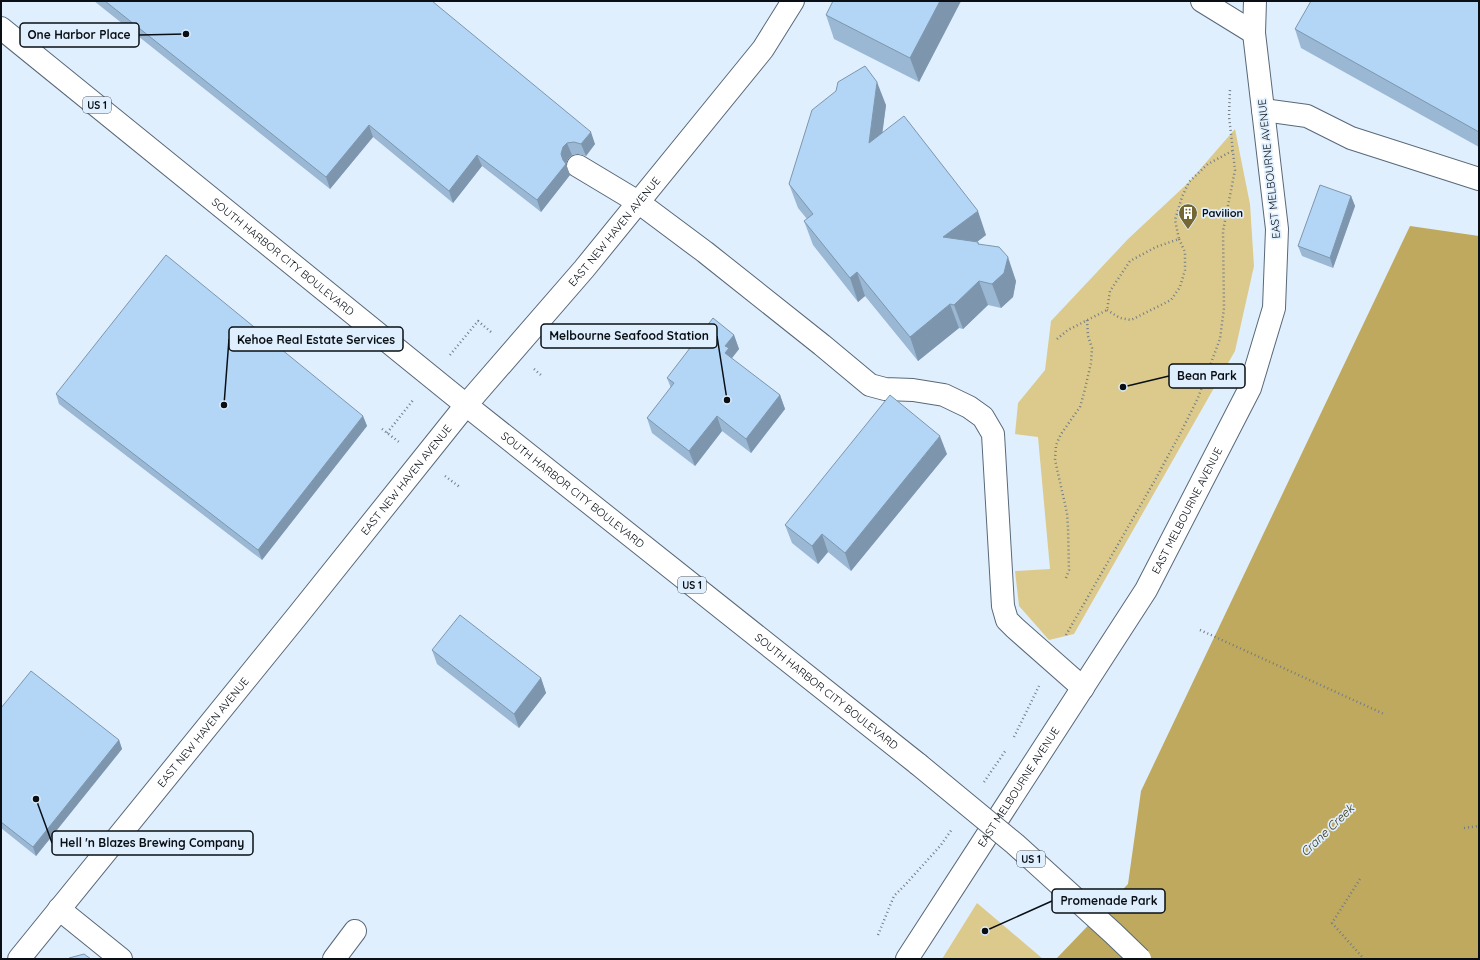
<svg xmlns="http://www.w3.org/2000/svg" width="1480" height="960" viewBox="0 0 1480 960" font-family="Quicksand,sans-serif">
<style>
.green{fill:#dcca8c}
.water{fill:#bfa95e}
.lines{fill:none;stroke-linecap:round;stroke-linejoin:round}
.minor-casing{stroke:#586878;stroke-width:24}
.major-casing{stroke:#586878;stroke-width:24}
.path{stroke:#727d87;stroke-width:2.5;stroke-dasharray:1 3;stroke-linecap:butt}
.minor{stroke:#fff;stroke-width:22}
.major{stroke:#fff;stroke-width:22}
.major-bridge-casing{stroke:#586878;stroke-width:24;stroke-linecap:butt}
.major-bridge{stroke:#fff;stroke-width:22}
.wall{fill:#9ab8d4}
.shaded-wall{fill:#7d96ad}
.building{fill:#b3d6f7;stroke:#7d96ad}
.labels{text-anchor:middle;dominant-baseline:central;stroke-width:3.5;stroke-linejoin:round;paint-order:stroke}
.shield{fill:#e0effe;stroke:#4a525b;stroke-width:1}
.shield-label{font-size:10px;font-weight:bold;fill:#090f15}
.street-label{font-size:11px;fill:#090f15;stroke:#e0effe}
.poi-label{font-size:11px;font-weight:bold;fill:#090f15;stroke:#e0effe;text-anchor:start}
.water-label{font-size:12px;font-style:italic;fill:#3d3311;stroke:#e0effe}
.leader{fill:none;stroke:#090f15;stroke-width:1.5}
.callout-dot{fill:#090f15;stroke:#e0effe;stroke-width:1.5}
.callout{fill:#e0effe;stroke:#090f15;stroke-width:1.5}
.callout-label{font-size:12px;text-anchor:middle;font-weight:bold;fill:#090f15}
</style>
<rect width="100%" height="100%" fill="#e0effe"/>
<g class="green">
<polygon points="1235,129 1250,204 1254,266 1235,351 1074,634 1049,640 1019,606 1015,571 1050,569 1038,437 1015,434 1018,403 1045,370 1051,321 1128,239 1189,182"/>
<polygon points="977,903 1043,959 942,959"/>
</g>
<polygon class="water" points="1410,226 1479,236 1479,959 1056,959 1128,884 1141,791"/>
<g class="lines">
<defs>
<g id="minor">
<polyline points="1202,1 1254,33"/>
<polyline points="1263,110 1307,116 1351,138 1479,179"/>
<polyline points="578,166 638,202 705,252 822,345 870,385 885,389 913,390 944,395 969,407 983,417 993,434 1003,606 1007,620 1015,628 1083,688"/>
<polyline points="59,909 121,959"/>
<path id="s1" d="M 19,959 L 298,615 L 466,405 L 584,269 L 763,49 L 793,1"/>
<polyline points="334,959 355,931"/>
<path id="s2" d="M 907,959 L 1146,590 L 1250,388 L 1274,308 L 1277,229 L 1254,33 L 1255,1"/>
</g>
<g id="major">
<path id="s3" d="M 1,28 L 466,405 L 918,764"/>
</g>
</defs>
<use href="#minor" class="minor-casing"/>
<use href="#major" class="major-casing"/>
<g class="path">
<polyline points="1107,310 1120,318 1131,320 1171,300 1180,287 1185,270 1185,252 1179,239"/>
<polyline points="1057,339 1068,330 1107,310 1110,291 1130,261 1156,247 1179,239 1175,220 1182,197 1189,182 1208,164 1232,151"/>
<polyline points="450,355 478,321 491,332"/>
<polyline points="534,369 542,376"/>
<polyline points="382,429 399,442"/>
<polyline points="387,433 414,399"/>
<polyline points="445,476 461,488"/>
<polyline points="1066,578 1069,570 1068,527 1067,513 1055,460 1056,445 1061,434 1080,407 1084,393 1091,363 1092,348 1088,336 1087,320"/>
<polyline points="1200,630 1384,714"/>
<polyline points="1066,635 1155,480 1181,432 1198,398 1220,339 1224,308 1223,231 1235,170 1229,116 1230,89"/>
<polyline points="1014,737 1039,686"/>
<polyline points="984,782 1006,750"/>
<polyline points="1464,828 1479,826"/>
<polyline points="1360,879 1332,923 1364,959"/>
<polyline points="878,935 894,896 905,885 941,845 952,829"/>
</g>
<use href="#minor" class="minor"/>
<use href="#major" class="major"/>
<defs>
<polyline id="major-bridge" points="918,764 1015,844 1113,933 1140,959"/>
</defs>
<use href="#major-bridge" class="major-bridge-casing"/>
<use href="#major-bridge" class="major-bridge"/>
</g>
<g class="wall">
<polygon points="94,1 432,1 595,144 586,156 578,154 572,155 568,159 566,164 570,175 541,212 482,166 453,203 373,137 330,189"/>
<polygon points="833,1 961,1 919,82 834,39 826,15"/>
<polygon points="1479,1 1479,147 1301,48 1295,29"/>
<polygon points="836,91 886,105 882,133 986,235 977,242 978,242 979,244 1016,281 1013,297 1001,308 988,305 963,329 959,328 918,361 865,296 858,302 813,245 804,221 807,219 798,208 789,184"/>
<polygon points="1351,196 1355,206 1333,268 1302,256 1298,246"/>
<polygon points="734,335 739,349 732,358 732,359 780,395 785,409 751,453 722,431 695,466 652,433 647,418 671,388 667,378"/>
<polygon points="56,394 363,416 367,426 262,560 59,404"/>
<polygon points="947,454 851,571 828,552 818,564 792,543 785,525"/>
<polygon points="432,650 541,678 546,693 519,728 437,664"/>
<polygon points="1,708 119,740 122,749 36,856 1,828"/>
</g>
<g class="shaded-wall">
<polygon points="940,1 961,1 919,82 910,58"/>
<polygon points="877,82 886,105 878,167 869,143"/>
<polygon points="369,125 373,137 330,189 326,177"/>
<polygon points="591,132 595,144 586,156 581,144"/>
<polygon points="567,143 572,155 568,159 566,164 570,175 541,212 537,200 561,154 563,147"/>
<polygon points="477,155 482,166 453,203 449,191"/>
<polygon points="1351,196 1355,206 1333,268 1330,258"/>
<polygon points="978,211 986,235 952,261 943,237"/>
<polygon points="1008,257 1016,281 1013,297 1001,308 992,284"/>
<polygon points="857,272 865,296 858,302 850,278"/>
<polygon points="979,281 988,305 963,329 954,305"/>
<polygon points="950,304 959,328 918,361 910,337"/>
<polygon points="734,335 739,349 732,358 734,363 725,353 725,346"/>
<polygon points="780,395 785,409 751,453 746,439"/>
<polygon points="363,416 367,426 262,560 258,550"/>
<polygon points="717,416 722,431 695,466 689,451"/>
<polygon points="940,436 947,454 851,571 845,553"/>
<polygon points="822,534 828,552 818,564 812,546"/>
<polygon points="541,678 546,693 519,728 514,714"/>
<polygon points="119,740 122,749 36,856 33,847"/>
</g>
<g class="building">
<polygon points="105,1 432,1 591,132 581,144 574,142 567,143 563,147 561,154 563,160 566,164 537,200 477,155 449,191 369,125 326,177"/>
<polygon points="833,1 940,1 910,58 826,15"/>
<polygon points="1311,1 1479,1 1479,132 1295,29"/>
<polygon points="865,66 877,82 869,143 904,116 978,211 943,237 978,242 978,244 999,247 1008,257 1004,273 992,284 979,281 954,305 950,304 910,337 857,272 850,278 804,221 813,214 789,184 812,110 836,91 838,82"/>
<polygon points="1320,185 1351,196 1330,258 1298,246"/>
<polygon points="166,255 363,416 258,550 56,394"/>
<polygon points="713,318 734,335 725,346 729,348 725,353 780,395 746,439 717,416 689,451 647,418 674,383 667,378"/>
<polygon points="890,395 940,436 845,553 822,534 812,546 785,525"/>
<polygon points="460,615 541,678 514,714 432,650"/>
<polygon points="31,671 119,740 33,847 1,822 1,708"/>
<polygon points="84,954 91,959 68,959 69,958"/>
</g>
<defs>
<symbol id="building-pin" viewBox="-11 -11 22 30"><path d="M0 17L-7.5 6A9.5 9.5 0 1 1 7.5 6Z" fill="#756734" stroke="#e0effe"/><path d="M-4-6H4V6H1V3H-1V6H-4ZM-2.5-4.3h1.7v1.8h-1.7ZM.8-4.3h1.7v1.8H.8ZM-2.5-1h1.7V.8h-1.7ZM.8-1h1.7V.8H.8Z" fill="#fff"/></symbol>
</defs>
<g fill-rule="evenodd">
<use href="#building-pin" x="1177" y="202" width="22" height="30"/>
</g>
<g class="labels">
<g class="shield">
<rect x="83" y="97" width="28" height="16" rx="3"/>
<rect x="678" y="577" width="28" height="16" rx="3"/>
<rect x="1017" y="851" width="28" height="16" rx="3"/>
</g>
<g class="shield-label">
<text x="97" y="105">US 1</text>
<text x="692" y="585">US 1</text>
<text x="1031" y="859">US 1</text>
</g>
<g class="street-label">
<text transform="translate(1269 169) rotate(-96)">EAST MELBOURNE AVENUE</text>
<text stroke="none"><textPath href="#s1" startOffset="940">EAST NEW HAVEN AVENUE</textPath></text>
<text stroke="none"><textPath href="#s3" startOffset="363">SOUTH HARBOR CITY BOULEVARD</textPath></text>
<text stroke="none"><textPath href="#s1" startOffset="616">EAST NEW HAVEN AVENUE</textPath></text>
<text stroke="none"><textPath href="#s3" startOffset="735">SOUTH HARBOR CITY BOULEVARD</textPath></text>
<text stroke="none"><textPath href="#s2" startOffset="529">EAST MELBOURNE AVENUE</textPath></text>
<text stroke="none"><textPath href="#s3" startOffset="1059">SOUTH HARBOR CITY BOULEVARD</textPath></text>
<text stroke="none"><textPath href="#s1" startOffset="292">EAST NEW HAVEN AVENUE</textPath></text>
<text stroke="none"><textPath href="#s2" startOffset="205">EAST MELBOURNE AVENUE</textPath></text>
</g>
<g class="poi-label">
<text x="1202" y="213">Pavilion</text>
</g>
<g class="water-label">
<text transform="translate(1327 830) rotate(-44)">Crane Creek</text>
</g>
</g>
<path class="leader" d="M186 34L139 35M727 400L717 336M224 405L229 339M1123 387L1169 376M36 799L52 843M985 931L1052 901"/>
<g class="callout-dot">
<circle cx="186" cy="34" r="4"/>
<circle cx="727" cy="400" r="4"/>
<circle cx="224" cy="405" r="4"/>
<circle cx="1123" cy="387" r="4"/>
<circle cx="36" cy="799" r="4"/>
<circle cx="985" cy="931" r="4"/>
</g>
<g class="callout">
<rect x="20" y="23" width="119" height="24" rx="4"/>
<rect x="541" y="324" width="176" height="24" rx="4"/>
<rect x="229" y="327" width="174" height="24" rx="4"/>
<rect x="1169" y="364" width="76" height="24" rx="4"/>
<rect x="52" y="831" width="201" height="24" rx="4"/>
<rect x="1052" y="889" width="113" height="24" rx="4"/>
</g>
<g class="callout-label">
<text x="79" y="39">One Harbor Place</text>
<text x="629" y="340">Melbourne Seafood Station</text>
<text x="316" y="344">Kehoe Real Estate Services</text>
<text x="1207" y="380">Bean Park</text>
<text x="152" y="847">Hell 'n Blazes Brewing Company</text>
<text x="1109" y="905">Promenade Park</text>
</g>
<rect width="1480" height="960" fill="none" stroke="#090f15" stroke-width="4"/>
</svg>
